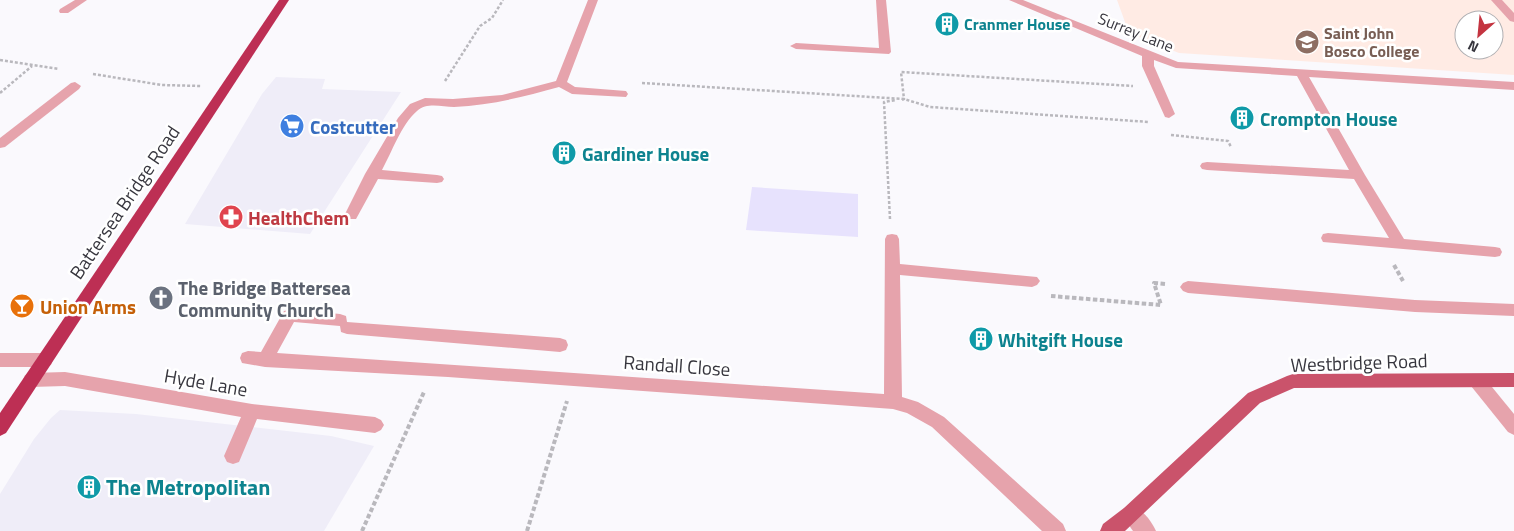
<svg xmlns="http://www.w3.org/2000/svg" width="1514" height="531" viewBox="0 0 1514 531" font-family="'Titillium Web',sans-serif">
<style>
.built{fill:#efedf8}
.education{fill:#ffebe4;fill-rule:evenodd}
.green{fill:#e7e2fd}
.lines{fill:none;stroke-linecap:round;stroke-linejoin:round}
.path-far1{stroke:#b9b8bd;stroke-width:2.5;stroke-dasharray:3 2;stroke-linecap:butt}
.path{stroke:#b9b8bd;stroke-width:4;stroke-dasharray:4.5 2.5;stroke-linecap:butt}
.minor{fill:#e6a3ac;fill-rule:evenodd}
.major{fill:#ca536b;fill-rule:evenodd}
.highway{fill:#bd2f54;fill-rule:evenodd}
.labels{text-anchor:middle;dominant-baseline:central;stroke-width:5;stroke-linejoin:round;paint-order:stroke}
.far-culture-label{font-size:16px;font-weight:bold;fill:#0d838f;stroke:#fff;text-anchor:start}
.far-street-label{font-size:16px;fill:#37363e;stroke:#fff}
.far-education-label{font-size:16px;font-weight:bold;fill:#785e54;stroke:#fff;text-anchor:start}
.culture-label{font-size:19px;font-weight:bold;fill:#0d838f;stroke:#fff;text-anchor:start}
.shop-label{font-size:19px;font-weight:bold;fill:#366cbe;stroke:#fff;text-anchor:start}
.street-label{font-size:19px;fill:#37363e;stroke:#fff}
.health-label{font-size:19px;font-weight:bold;fill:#be3a42;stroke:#fff;text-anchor:start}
.worship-label{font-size:19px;font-weight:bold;fill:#5b616d;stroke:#fff;text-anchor:start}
.food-label{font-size:19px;font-weight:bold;fill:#c56008;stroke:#fff;text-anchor:start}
.near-culture-label{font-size:22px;font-weight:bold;fill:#0d838f;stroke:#fff;text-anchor:start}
</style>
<rect width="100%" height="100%" fill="#faf9fd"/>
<g class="built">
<polygon points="276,77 325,79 322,89 401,92 310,234 185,224 262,94"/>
<polygon points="60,410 136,414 331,436 374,446 324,531 0,531 0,494 34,439 51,418"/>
</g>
<path class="education" d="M 1117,0 L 1514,0 L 1514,75 L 1179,53 L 1129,33 ZM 1464,20 L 1494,20 L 1494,50 L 1464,50 Z"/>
<polygon class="green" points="752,187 858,194 858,237 746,230"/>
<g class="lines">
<g class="path-far1">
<polyline points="0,60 59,69"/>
<polyline points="93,74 162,85 201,86"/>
<polyline points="445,81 480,26 492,18 503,0"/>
<polyline points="642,83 904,99 930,107 1149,122"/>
<polyline points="0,93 32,66"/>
<polyline points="902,100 904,99 901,72 1133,86"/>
<polyline points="1171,135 1228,141 1231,147"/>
<polyline points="890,219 884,102 896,100"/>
</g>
<g class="path">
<polyline points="1394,265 1403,281"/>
<polyline points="1051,296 1161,305 1154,283 1165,284"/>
<polyline points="362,531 424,392"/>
<polyline points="527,531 567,401"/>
</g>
<g class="minor">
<polygon points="75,0 87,0 68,13 60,13 59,11 60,9"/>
<path d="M 588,0 L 598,0 L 567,82 L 575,87 L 626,91 L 628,94 L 626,97 L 572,94 L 559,87 C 523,97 492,105 454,107 C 442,107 427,102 417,111 C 401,125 392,152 382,170 L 437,175 L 442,176 L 444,179 L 442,182 L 437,183 L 378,179 L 356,219 L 346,219 L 344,216 L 365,174 L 398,118 L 410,104 L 425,98 L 453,99 L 502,95 L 556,81 Z"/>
<polygon points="876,0 886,0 891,52 889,54 796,49 790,46 796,43 879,48"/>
<polygon points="1009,0 1023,0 1178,62 1514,82 1514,90 1309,77 1365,175 1404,239 1495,247 1500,248 1502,252 1500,256 1495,257 1323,242 1321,238 1323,234 1328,233 1389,238 1354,179 1207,170 1202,169 1200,166 1202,163 1207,162 1349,170 1297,76 1176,68 1154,60 1154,66 1175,114 1169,118 1165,117 1142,66 1142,56"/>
<polygon points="1491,0 1502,0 1514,13 1514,22 1510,21"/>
<polygon points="75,82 81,86 79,89 5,147 0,148 0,138 71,83"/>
<polygon points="892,234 897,235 899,239 900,264 1037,277 1040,281 1037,285 1032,287 900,275 902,397 918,402 944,417 1063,524 1066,531 1042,531 932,427 907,413 893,409 448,377 265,367 242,363 240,358 242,353 248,351 261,352 284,311 290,309 340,314 346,316 347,322 560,338 566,340 568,345 566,350 560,352 347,334 341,332 340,326 294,322 277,353 884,394 885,239 887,235"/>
<polygon points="1188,281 1415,300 1514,304 1514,316 1415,312 1188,293 1183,291 1180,287 1183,283"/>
<polygon points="0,353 45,353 51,355 53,360 51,365 45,367 0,367"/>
<polygon points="65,372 252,404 375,417 381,420 384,425 381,430 375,433 257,419 239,462 233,464 227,462 224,456 241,417 65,386 31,387 25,385 23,380 25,375 31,373"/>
<polygon points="1477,374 1483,376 1514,414 1514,435 1508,432 1471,386 1469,381 1471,376"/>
<path d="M 1131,505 C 1142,509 1151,520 1156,531 L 1133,531 L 1121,514 L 1124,508 Z"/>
</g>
<polygon class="major" points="1514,373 1514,387 1294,388 1260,403 1125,531 1100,531 1103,524 1124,508 1248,393 1287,376 1293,374"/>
<polygon class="highway" points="279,0 289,0 6,433 0,436 0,413"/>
</g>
<defs>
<symbol id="building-disc" viewBox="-11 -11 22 22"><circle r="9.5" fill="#0f9aa8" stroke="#fff"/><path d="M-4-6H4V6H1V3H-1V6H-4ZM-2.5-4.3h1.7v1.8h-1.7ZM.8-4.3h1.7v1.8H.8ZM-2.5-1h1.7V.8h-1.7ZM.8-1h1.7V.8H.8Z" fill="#fff"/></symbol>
<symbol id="school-disc" viewBox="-11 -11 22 22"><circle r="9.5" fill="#8d6e63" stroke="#fff"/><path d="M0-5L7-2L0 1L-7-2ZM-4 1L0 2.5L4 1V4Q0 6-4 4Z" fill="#fff"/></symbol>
<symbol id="supermarket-disc" viewBox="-11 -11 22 22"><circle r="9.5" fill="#3f7fe0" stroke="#fff"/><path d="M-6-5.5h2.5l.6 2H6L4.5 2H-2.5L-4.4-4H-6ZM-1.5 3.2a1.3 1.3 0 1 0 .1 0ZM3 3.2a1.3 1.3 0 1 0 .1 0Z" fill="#fff"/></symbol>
<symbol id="pharmacy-disc" viewBox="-11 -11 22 22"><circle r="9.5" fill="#e0444e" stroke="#fff"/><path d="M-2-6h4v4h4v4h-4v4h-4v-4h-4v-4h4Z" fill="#fff"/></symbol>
<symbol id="church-disc" viewBox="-11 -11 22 22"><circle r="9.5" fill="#6b7280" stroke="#fff"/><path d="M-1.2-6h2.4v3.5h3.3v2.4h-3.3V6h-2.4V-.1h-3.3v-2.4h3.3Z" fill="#fff"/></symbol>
<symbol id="bar-disc" viewBox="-11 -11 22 22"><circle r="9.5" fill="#e8710a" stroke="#fff"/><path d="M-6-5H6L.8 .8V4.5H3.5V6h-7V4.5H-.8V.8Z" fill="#fff"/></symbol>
</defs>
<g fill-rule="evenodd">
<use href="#building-disc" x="933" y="10" width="28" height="28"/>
<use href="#school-disc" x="1293" y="28" width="28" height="28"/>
<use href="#building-disc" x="1228" y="104" width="28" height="28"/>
<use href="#supermarket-disc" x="278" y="112" width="28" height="28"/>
<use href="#building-disc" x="550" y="139" width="28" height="28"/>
<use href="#pharmacy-disc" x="217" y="203" width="28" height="28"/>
<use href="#church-disc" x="147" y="284" width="28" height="28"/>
<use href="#bar-disc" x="8" y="292" width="28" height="28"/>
<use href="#building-disc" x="967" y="325" width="28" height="28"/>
<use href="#building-disc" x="75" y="473" width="28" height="28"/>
</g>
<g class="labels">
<g class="far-culture-label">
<text x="964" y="24">Cranmer House</text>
</g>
<g class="far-street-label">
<text transform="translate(1136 32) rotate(22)">Surrey Lane</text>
</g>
<g class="far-education-label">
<text x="1324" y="33">Saint John<tspan x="1324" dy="18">Bosco College</tspan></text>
</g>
<g class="culture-label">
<text x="1260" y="118">Crompton House</text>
<text x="582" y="153">Gardiner House</text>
<text x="998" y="339">Whitgift House</text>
</g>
<g class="shop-label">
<text x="310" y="126">Costcutter</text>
</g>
<g class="street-label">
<text transform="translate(124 202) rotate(-56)">Battersea Bridge Road</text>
<text transform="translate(1359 362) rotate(-2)">Westbridge Road</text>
<text transform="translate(677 365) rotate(4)">Randall Close</text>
<text transform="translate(206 382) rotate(10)">Hyde Lane</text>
</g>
<g class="health-label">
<text x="248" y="217">HealthChem</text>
</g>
<g class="worship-label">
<text x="178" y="287">The Bridge Battersea<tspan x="178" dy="22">Community Church</tspan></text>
</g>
<g class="food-label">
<text x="40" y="306">Union Arms</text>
</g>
<g class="near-culture-label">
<text x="106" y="487">The Metropolitan</text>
</g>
</g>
<g transform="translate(1479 35) rotate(207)"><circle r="24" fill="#ffffff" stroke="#afafb2"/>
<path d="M0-4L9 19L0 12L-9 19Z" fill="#c43440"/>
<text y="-8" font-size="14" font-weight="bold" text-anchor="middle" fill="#37363e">N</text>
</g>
</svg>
